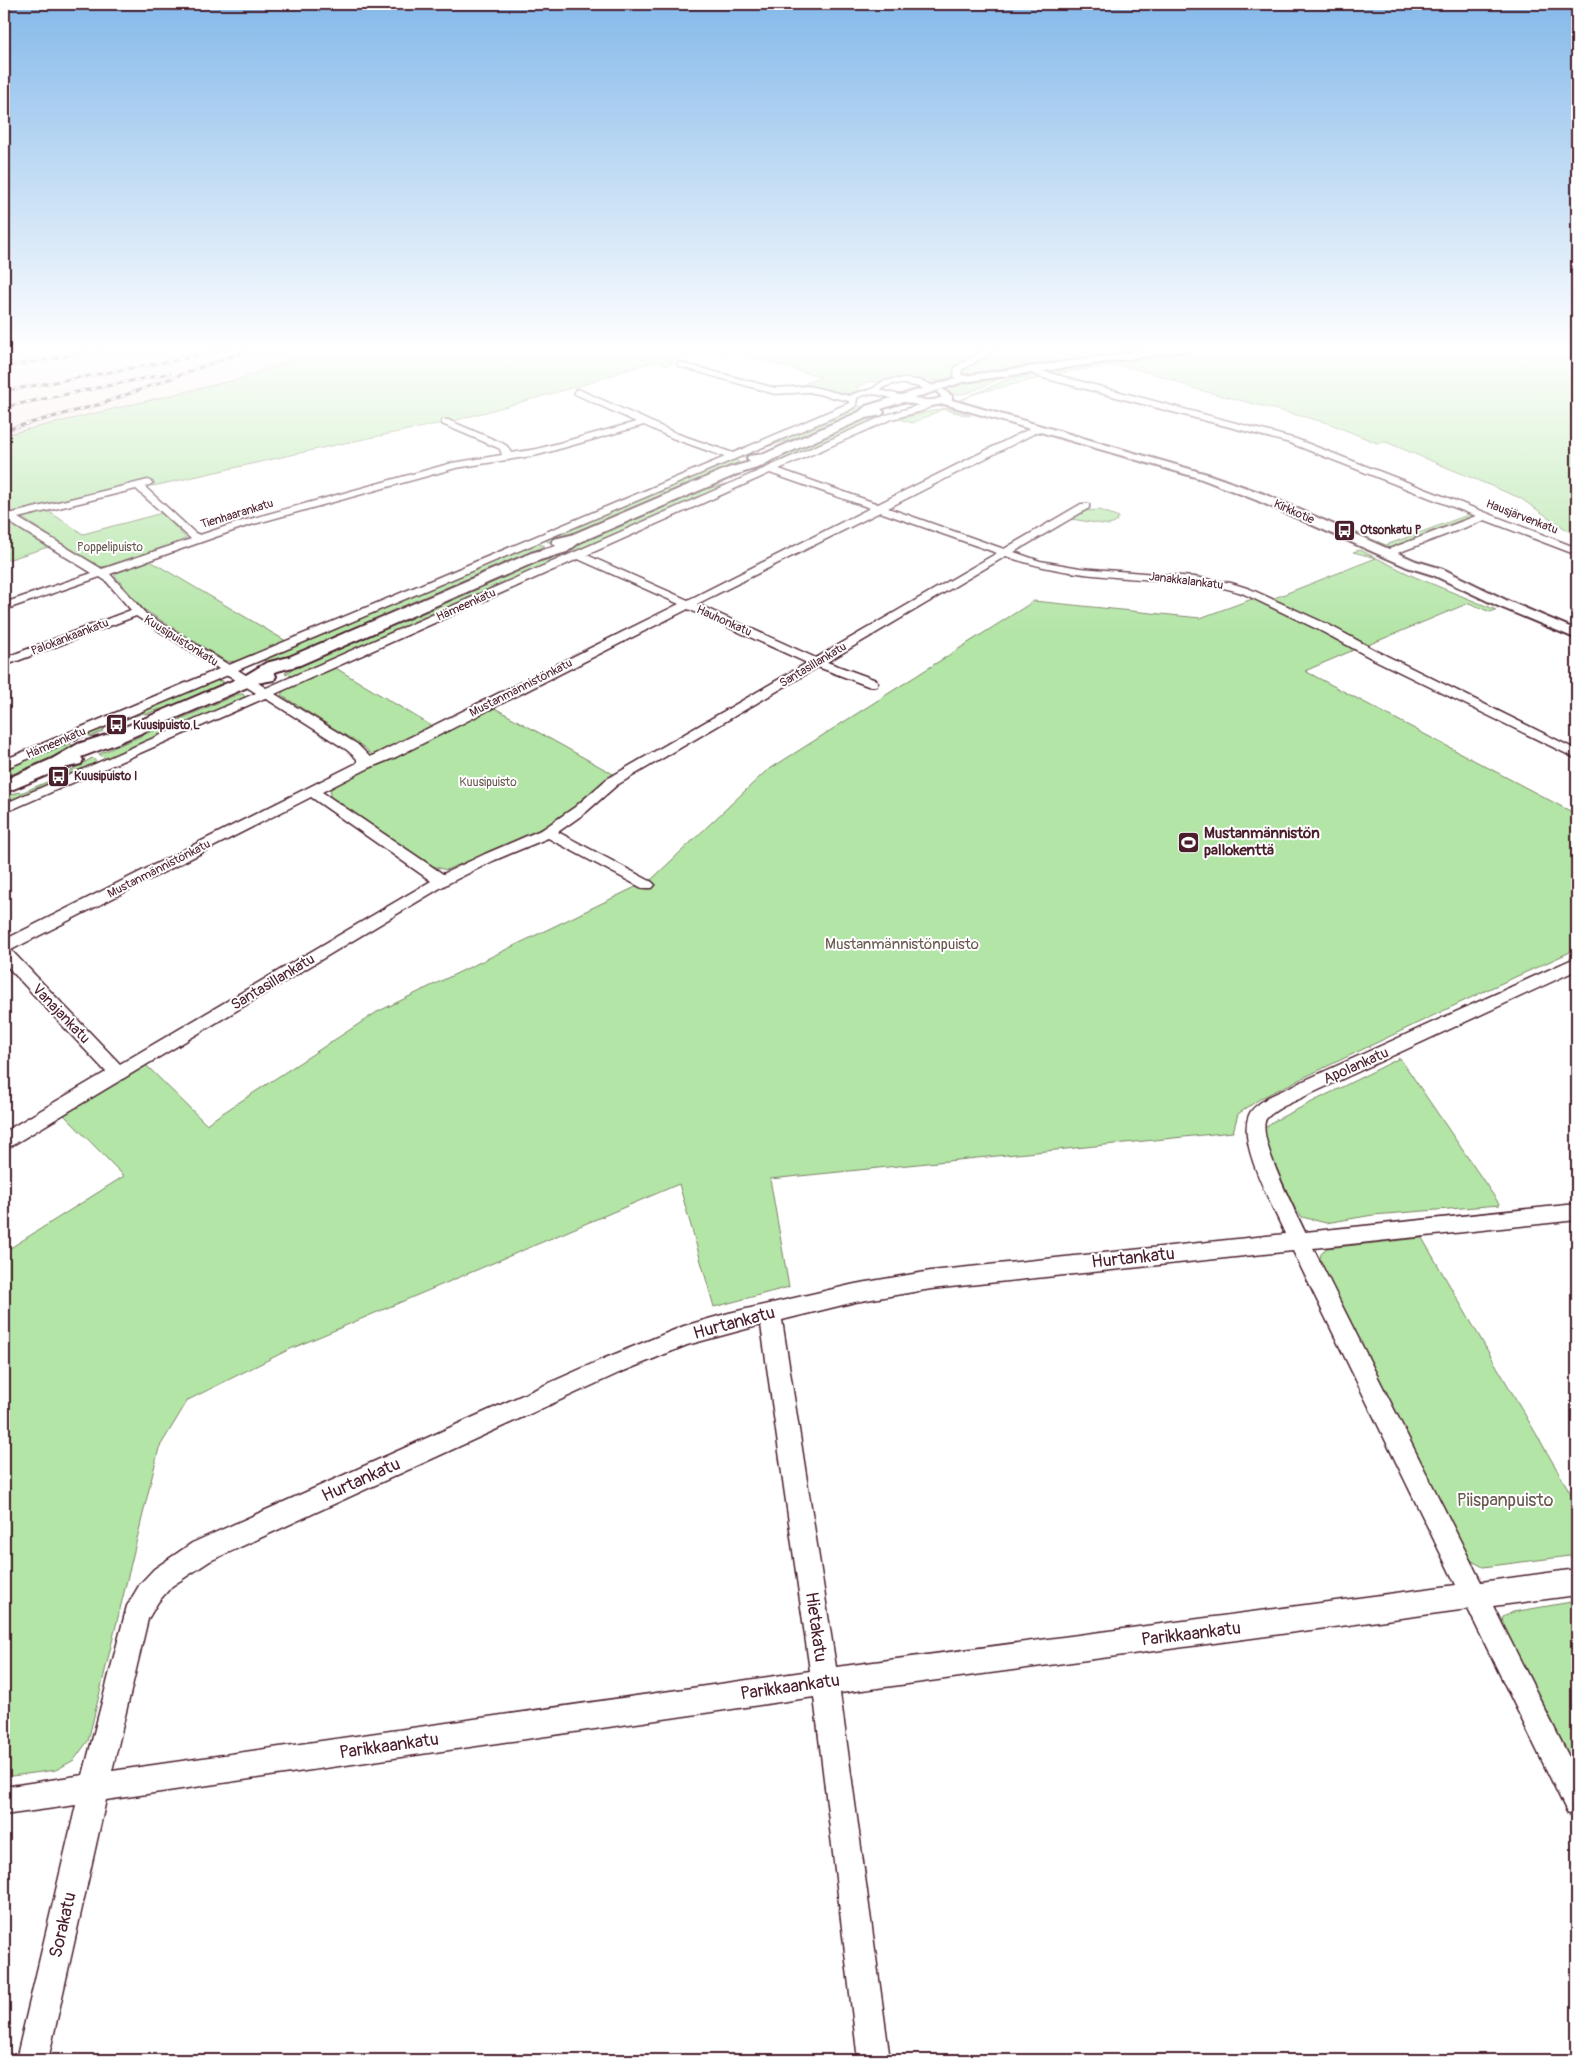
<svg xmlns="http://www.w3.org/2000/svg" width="1581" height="2064" viewBox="0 0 1581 2064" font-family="Pangolin,sans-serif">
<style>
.built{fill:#f8e6e5}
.green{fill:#b3e5a6;stroke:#7e8268}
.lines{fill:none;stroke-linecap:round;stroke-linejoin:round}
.minor-casing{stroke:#4a1f2b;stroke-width:3}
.tertiary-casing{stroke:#4a1f2b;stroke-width:4}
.secondary-casing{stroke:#4a1f2b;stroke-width:4}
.minor{fill:#fff;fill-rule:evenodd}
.tertiary{fill:#fff;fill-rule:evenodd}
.secondary{fill:#fff;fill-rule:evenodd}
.rail-casing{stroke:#4a1f2b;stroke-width:3}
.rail{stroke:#fff;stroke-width:2;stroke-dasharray:5.5;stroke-linecap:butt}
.labels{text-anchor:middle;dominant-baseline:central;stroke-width:4;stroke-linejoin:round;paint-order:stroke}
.far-street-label{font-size:12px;fill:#4a1f2b;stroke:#fff}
.far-poi-label{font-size:12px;font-weight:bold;fill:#4a1f2b;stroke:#fff;text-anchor:start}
.far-park-label{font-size:12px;fill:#6a5a50;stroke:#fff}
.poi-label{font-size:15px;font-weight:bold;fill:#4a1f2b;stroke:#fff;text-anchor:start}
.park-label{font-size:15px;fill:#6a5a50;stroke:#fff}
.street-label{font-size:15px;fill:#4a1f2b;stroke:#fff}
.near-street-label{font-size:18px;fill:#4a1f2b;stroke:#fff}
.near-park-label{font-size:18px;fill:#6a5a50;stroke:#fff}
</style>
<rect width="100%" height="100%" fill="#fff"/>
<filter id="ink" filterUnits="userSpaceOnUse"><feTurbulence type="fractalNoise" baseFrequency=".02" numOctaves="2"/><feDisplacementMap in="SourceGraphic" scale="10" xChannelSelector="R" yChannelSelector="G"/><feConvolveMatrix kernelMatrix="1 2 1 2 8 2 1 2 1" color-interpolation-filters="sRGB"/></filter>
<g filter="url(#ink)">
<polygon class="built" points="4,347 480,347 4,471"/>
<g class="green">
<polygon points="328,347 988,347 958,365 952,376 945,379 924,383 902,379 869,382 856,387 860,390 844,395 791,389 821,377 741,354 698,353 667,365 655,361 579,386 457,420 340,444 158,485 92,493 12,512 4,512 4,435 239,379"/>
<polygon points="1005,347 1162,347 977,374 966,374 962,372 968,366 977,364"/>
<polygon points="1213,347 1251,347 1260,350 1258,347 1557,347 1577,366 1577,531 1573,534 1520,498 1386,442 1377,443 1328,423 1192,388 1165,377 1139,370 1121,366 1106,366 1055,374 1046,372 1057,368"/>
<path d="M 1024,373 C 1015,375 1006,377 997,380 C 983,385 959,403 946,389 C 958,378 1007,375 1024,373 Z"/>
<polygon points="1030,375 1044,377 973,394 962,401 977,406 972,407 958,401 1006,380"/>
<polygon points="856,405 866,408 793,439 753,451 750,455 742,458 739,457"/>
<polygon points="946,408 971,415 968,416 943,409 913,423 895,418 902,418"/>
<polygon points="881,412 889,415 768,467 760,465"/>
<polygon points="734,459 739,462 551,543 545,540"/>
<polygon points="759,467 764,469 577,552 568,549 705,489 724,485 749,475"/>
<path d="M 45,509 L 83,534 L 162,513 L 186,538 L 181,542 C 161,549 115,571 96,566 L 22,518 Z"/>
<polygon points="1100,510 1119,517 1115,523 1109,525 1071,519 1083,511"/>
<polygon points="1466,512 1470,513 1471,516 1389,548 1382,547 1384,546 1319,520 1321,518 1386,545 1465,516"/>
<polygon points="4,520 8,521 48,547 4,561"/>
<polygon points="537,543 545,546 270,664 262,659"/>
<polygon points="1360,550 1415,577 1496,610 1490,612 1469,603 1368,645 1272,599 1376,558 1353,552"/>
<polygon points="561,552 569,555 294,677 285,673"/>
<polygon points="147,559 286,641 239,661 227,662 143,609 116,577 114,572"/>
<polygon points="1255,598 1356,649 1305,671 1570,811 1577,818 1577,949 1491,988 1261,1098 1238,1114 1233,1132 770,1179 789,1287 714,1307 679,1184 288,1350 188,1400 159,1448 88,1741 74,1760 56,1770 4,1777 4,1252 124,1176 62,1113 145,1064 206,1124 377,1012 652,879 765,772 1034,601 1200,618"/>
<polygon points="334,667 435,728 376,755 372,755 365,748 281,695 284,690"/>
<polygon points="216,680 223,681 223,683 179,703 146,714 143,713 106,727 103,731 91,737 87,734"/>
<polygon points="238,694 243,694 245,697 106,759 99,754"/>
<polygon points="491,706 615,775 601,784 559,820 537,833 446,870 433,866 330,797 331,789 335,784"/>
<polygon points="68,742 75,747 4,778 4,769"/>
<polygon points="92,758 98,763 4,805 4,797 19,792 21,793 63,775"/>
<polygon points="1400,1058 1500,1205 1373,1215 1326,1223 1302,1217 1292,1206 1264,1144 1263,1130 1272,1122"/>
<polygon points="1422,1238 1577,1504 1577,1555 1483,1567 1465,1557 1319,1263 1321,1254 1327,1248"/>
<polygon points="1577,1601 1577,1780 1501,1629 1503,1617 1513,1612"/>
</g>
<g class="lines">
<defs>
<g id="minor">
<polygon points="991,347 1000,347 962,370 961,374 966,377 966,381 960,381 954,377 955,367"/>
<path d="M 678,362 L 775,388 L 809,386 L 850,396 C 857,391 864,392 872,389 C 876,387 879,382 885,381 C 898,377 923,378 934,387 L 930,390 C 915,386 894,378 880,390 L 904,396 L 905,398 L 901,401 C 886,397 872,390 857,398 L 856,406 L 848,411 L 238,670 L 266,688 L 886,415 C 895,413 926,402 932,402 L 932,406 L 922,411 L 892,419 L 779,469 L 878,504 L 1035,426 L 1041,426 L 1041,430 L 888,508 L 1004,549 L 1081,504 L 1089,504 L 1089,508 L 1014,552 L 1040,561 L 1080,568 L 1194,577 L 1231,583 L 1250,589 L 1329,625 L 1379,652 L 1577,750 L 1577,759 L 1371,658 L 1321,631 L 1242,593 C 1214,584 1184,583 1154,580 C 1103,576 1055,574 1006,556 L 827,662 L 876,680 L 878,683 L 876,686 L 868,686 L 818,667 L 617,785 L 585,813 L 558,832 L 652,882 L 655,885 L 652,888 L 642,888 L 548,838 L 495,860 L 447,884 L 11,1146 L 4,1148 L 4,1132 L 106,1072 L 4,963 L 4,940 L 357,763 L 357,759 L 347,750 L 265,698 L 4,813 L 4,804 L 256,693 L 228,675 L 4,769 L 4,760 L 219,669 L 136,616 L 4,666 L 4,658 L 131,610 L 106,581 L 100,577 L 4,610 L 4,603 L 92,573 L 4,519 L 4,513 L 9,514 L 148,480 L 153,483 L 145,487 L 195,533 L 200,535 L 239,522 L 452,463 L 502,455 L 500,449 L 496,447 L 442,424 L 442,420 L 448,420 L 502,443 L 507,446 L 511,453 L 537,449 L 636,422 L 575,394 L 575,390 L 578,389 L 678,434 L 733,453 L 849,403 L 849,401 L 809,392 L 775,394 L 678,366 ZM 644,425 L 672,438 L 725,457 L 229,665 L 146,614 L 110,574 L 247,526 L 456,468 L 538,455 ZM 770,473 L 870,508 L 688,600 L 587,555 ZM 136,489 L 191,539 L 102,569 L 18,518 ZM 880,512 L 997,553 L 816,658 L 697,604 ZM 578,559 L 679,604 L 370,757 L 357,744 L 275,694 ZM 688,609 L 807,663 L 607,779 L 575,807 L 543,829 L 485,854 L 443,874 L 322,792 L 369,768 L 396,757 ZM 311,797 L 431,881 L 120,1064 L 11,950 Z"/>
<polygon points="1027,367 1296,439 1577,548 1577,555 1485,520 1392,555 1384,555 1383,553 1384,551 1476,516 1290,443 1040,377 1027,371"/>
<path d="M 1577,957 L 1577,970 L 1282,1107 C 1277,1110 1269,1115 1266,1119 C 1256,1137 1296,1212 1305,1232 L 1577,1204 L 1577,1220 L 1313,1248 L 1481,1582 L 1577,1569 L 1577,1595 L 1493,1606 L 1577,1773 L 1577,1816 L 1567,1812 L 1468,1609 L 840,1693 L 890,2060 L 858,2060 L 814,1697 L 106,1800 L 48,2060 L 16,2060 L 76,1805 L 4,1815 L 4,1787 L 83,1775 L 127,1606 L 140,1584 L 154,1569 L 192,1543 L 603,1359 L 684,1326 L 729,1313 L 855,1284 L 931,1271 L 1285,1234 C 1273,1206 1237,1144 1249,1115 C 1252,1107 1262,1102 1268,1097 ZM 1293,1251 L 1456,1585 L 836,1667 L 782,1320 L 855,1302 L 931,1289 ZM 761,1325 L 810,1671 L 112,1771 L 148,1619 L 158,1602 L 172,1586 L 210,1561 L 619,1373 L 687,1345 Z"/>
</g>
<path id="tertiary" d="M 942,389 L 952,396 L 952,400 L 1207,474 L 1264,494 L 1416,561 L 1443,569 L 1508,601 L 1577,630 L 1577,639 L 1498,606 L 1433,575 L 1407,567 L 1256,500 L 1199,478 L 944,404 L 925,407 L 897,400 L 896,398 L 901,395 C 914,398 929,404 942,397 L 937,392 Z"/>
<polygon id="secondary" points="1171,347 1197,347 1192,350 963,382 881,409 884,412 882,415 866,418 772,460 760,467 738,474 580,542 567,552 540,560 300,665 274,672 276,676 274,680 257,683 118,743 81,757 83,760 81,764 64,768 4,793 4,780 52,759 78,744 106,735 246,675 266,663 289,657 531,553 556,546 552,542 554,539 571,535 728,468 750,462 747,459 748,456 764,454 859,412 866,406 963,376"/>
</defs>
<use href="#minor" class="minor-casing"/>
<use href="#tertiary" class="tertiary-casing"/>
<use href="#secondary" class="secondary-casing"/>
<use href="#minor" class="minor"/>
<use href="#tertiary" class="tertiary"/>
<use href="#secondary" class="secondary"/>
<defs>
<g id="rail">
<polyline points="4,367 117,347"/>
<polyline points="4,391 177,360 235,347"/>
<polyline points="4,407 170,373"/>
<polyline points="4,430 101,404 256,347"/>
</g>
</defs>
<use href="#rail" class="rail-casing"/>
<use href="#rail" class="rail"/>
</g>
</g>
<linearGradient id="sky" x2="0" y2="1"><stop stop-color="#85b9ea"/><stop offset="0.55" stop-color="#fff"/><stop offset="1" stop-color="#fff" stop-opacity="0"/></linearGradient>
<rect width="1581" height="636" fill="url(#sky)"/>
<defs>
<symbol id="bus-square" viewBox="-11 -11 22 22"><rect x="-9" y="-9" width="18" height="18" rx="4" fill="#4a1f2b" stroke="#fff"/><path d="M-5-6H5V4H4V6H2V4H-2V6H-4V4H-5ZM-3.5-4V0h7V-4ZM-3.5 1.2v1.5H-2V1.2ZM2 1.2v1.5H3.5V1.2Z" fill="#fff"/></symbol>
<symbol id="stadium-square" viewBox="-11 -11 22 22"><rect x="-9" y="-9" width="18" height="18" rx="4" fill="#4a1f2b" stroke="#fff"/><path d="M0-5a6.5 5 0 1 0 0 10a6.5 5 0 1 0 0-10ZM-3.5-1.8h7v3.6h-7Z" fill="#fff"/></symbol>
</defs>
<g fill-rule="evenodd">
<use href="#bus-square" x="1332" y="518" width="25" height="25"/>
<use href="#bus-square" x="104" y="712" width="25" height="25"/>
<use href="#bus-square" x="46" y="764" width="25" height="25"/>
<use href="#stadium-square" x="1176" y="830" width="25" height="25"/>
</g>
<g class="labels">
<g class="far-street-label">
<text transform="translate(1294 512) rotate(24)">Kirkkotie</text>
<text transform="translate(237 514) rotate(-17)">Tienhaarankatu</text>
<text transform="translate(1522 517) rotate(21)">Hausjärvenkatu</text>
<text transform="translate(1186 581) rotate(7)">Janakkalankatu</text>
<text transform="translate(466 605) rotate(-24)">Hämeenkatu</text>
<text transform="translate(724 621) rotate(24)">Hauhonkatu</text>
<text transform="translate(70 637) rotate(-21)">Palokankaankatu</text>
<text transform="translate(181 641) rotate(32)">Kuusipuistonkatu</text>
<text transform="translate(813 665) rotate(-31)">Santasillankatu</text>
<text transform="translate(521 688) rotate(-27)">Mustanmännistönkatu</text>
<text transform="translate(56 743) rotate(-23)">Hämeenkatu</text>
<text transform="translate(159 869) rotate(-27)">Mustanmännistönkatu</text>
</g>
<g class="far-poi-label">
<text x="1360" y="530">Otsonkatu P</text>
<text x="133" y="725">Kuusipuisto L</text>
<text x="74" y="776">Kuusipuisto I</text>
</g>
<g class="far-park-label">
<text x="110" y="547">Poppelipuisto</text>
<text x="488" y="782">Kuusipuisto</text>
</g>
<g class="poi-label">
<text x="1204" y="833">Mustanmännistön<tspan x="1204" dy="17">pallokenttä</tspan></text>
</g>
<g class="park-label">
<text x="902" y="944">Mustanmännistönpuisto</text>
</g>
<g class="street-label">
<text transform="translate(273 982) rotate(-31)">Santasillankatu</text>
<text transform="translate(61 1014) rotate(46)">Vanajankatu</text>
<text transform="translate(1356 1066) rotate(-24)">Apolankatu</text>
</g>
<g class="near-street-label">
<text transform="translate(1133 1258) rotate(-6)">Hurtankatu</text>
<text transform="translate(734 1323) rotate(-15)">Hurtankatu</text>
<text transform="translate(361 1480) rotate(-24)">Hurtankatu</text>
<text transform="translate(816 1627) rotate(82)">Hietakatu</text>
<text transform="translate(1191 1634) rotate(-7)">Parikkaankatu</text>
<text transform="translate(790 1687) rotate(-8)">Parikkaankatu</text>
<text transform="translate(389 1746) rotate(-8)">Parikkaankatu</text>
<text transform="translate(63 1925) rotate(-77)">Sorakatu</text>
</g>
<g class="near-park-label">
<text x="1505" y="1500">Piispanpuisto</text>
</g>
</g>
<rect width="1581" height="2064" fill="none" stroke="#fff" stroke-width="20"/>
<rect x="10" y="10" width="1561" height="2044" fill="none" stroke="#4a1f2b" stroke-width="2" filter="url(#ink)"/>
</svg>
